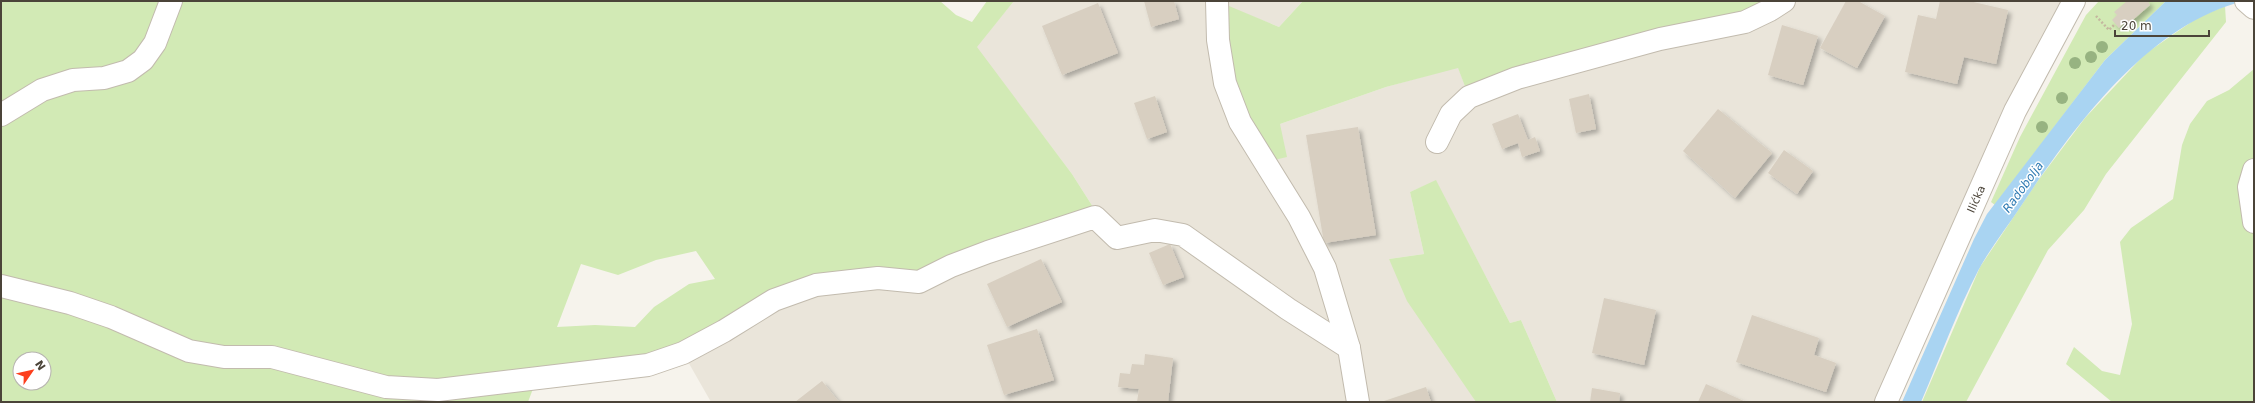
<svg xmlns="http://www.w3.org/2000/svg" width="2255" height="403" viewBox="0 0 2255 403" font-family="'DejaVu Sans',sans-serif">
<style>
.residential{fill:#eae5da}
.green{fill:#d2eab5;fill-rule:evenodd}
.water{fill:#a9d4f2}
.building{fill:#d8cfc1;filter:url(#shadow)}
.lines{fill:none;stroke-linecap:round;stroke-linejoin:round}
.minor-casing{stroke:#c2bbae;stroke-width:24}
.path{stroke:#c4b79f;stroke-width:2.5;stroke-dasharray:2 2;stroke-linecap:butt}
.minor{stroke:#fff;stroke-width:22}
.tree{fill:#97b381}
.labels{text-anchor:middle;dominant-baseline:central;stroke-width:3;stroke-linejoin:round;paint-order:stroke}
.street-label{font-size:11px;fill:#4b4439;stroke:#fff}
.water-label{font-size:12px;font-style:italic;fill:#2e7ab2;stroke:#fff}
</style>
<defs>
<filter id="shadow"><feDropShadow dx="3.5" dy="3.5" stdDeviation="2" flood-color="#0004"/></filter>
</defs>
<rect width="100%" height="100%" fill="#f6f3ec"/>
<polygon class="residential" points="1014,1 1303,1 1279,27 1217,2 1280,124 1386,87 1458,67 1469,97 1784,1 2074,1 1886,402 1557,402 1521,320 1510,323 1436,181 1410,192 1424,254 1389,259 1476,402 711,402 683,353 774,300 1093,207 1072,174 976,47"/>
<g class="green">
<path d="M 1,1 L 940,1 L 956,15 L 972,22 L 987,1 L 1014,1 L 977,47 L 1072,174 L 1093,207 L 951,266 L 816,285 L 683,353 L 537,378 L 528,402 L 1,402 ZM 696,251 L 715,279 L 689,284 L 654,307 L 635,327 L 595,325 L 557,327 L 581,264 L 618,275 L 656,260 ZM 20,359 L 44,359 L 44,383 L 20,383 Z"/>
<polygon points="1217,1 1279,27 1303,1 1784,1 1469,97 1458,68 1386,87 1280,124 1287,157 1266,162 1245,130"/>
<polygon points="2099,1 2166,1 2105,60 1995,205 1991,202 2020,137 2086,15"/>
<polygon points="2225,6 2226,22 2106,174 2084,210 2048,250 1966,402 1922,402 1980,267 2037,182 2085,118 2145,54 2197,18"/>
<polygon points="2254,69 2254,402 2112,402 2066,364 2074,347 2102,371 2120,375 2132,324 2120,242 2131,228 2173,199 2182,145 2190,124 2207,101 2229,90"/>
<polygon points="1436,180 1510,323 1521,320 1557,402 1476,402 1407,301 1389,259 1424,254 1410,192"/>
</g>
<path class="water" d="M 2166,1 L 2244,1 C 2147,25 2074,127 2021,206 C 2008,226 1991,247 1979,269 C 1957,311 1940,358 1921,402 L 1902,402 L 1974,239 L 1987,214 L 2105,60 Z"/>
<g class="building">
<polygon points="1144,1 1174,1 1179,19 1151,27"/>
<polygon points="1846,1 1858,1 1885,16 1857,68 1820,48"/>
<polygon points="1940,1 1969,1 2008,10 1996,64 1964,57 1957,84 1905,72 1918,15 1936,19"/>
<polygon points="2127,1 2148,1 2150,5 2126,26 2124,23 2119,28 2112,20 2117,15 2114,12"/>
<polygon points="1098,3 1118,53 1062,75 1042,26"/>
<polygon points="1782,25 1818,36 1803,85 1768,75"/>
<polygon points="1589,94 1596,129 1576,133 1569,99"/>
<polygon points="1155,96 1167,132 1147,139 1134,103"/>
<polygon points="1718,109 1772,153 1735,198 1683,151"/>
<polygon points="1518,114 1528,140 1535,137 1540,151 1522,157 1518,143 1502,149 1492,124"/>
<polygon points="1358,127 1376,235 1324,243 1306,135"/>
<polygon points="1784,150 1813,171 1797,194 1768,173"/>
<polygon points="1170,244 1184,277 1163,285 1149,253"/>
<polygon points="1041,259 1062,302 1007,327 987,284"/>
<polygon points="1604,298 1656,310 1644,365 1592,353"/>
<polygon points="1752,315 1819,338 1814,355 1836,363 1826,392 1736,362"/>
<polygon points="1037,329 1054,380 1004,395 987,345"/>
<polygon points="1145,354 1173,358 1168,402 1137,402 1139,389 1118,387 1120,373 1130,374 1132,364 1144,365"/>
<polygon points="822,381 839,402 795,402"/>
<polygon points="1706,384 1746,402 1698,402"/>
<polygon points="1426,387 1431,402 1381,402"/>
<polygon points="1592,388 1620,393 1619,402 1590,402"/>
</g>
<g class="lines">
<defs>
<g id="minor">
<polyline points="1217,1 1218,40 1225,83 1240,122 1299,217 1325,268 1349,348 1358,402"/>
<polyline points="2246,1 2254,8"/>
<polyline points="1,115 42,90 73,80 104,78 128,71 143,60 155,43 171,1"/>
<polyline points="1437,142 1451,114 1469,97 1517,78 1660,39 1745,22 1770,10 1784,1"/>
<polyline points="2254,170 2249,187 2254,222"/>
<polyline points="1,286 70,303 111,317 189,351 224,357 272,357 386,387 438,390 648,365 683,353 724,331 774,300 816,285 878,278 919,282 951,266 988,252 1095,217 1117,238 1155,230 1183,235 1288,309 1349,348"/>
<path id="s1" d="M 1886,402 L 2015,111 L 2074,1"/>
</g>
</defs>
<use href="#minor" class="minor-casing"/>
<polyline class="path" points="2096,16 2109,30 2115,24"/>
<use href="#minor" class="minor"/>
</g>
<g class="tree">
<circle cx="2102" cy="47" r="6"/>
<circle cx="2091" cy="57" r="6"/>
<circle cx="2075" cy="63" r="6"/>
<circle cx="2062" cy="98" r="6"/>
<circle cx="2042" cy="127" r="6"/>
</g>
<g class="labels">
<g class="street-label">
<text stroke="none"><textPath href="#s1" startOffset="222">Ilićka</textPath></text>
</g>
<g class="water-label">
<text transform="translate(2023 187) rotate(-54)">Radobolja</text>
</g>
</g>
<rect width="2255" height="403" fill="none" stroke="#4b4439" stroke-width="4"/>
<g transform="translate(32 371) rotate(56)"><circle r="19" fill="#ffffff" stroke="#b7b4b0"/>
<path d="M0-3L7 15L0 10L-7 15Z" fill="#fc3f1d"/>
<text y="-6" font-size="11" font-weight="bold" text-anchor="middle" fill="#4b4439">N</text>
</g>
<path d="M2115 30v6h94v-6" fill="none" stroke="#4b4439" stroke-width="2"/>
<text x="2121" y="30" font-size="12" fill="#4b4439" stroke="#ffffff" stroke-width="3" paint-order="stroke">20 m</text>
</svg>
